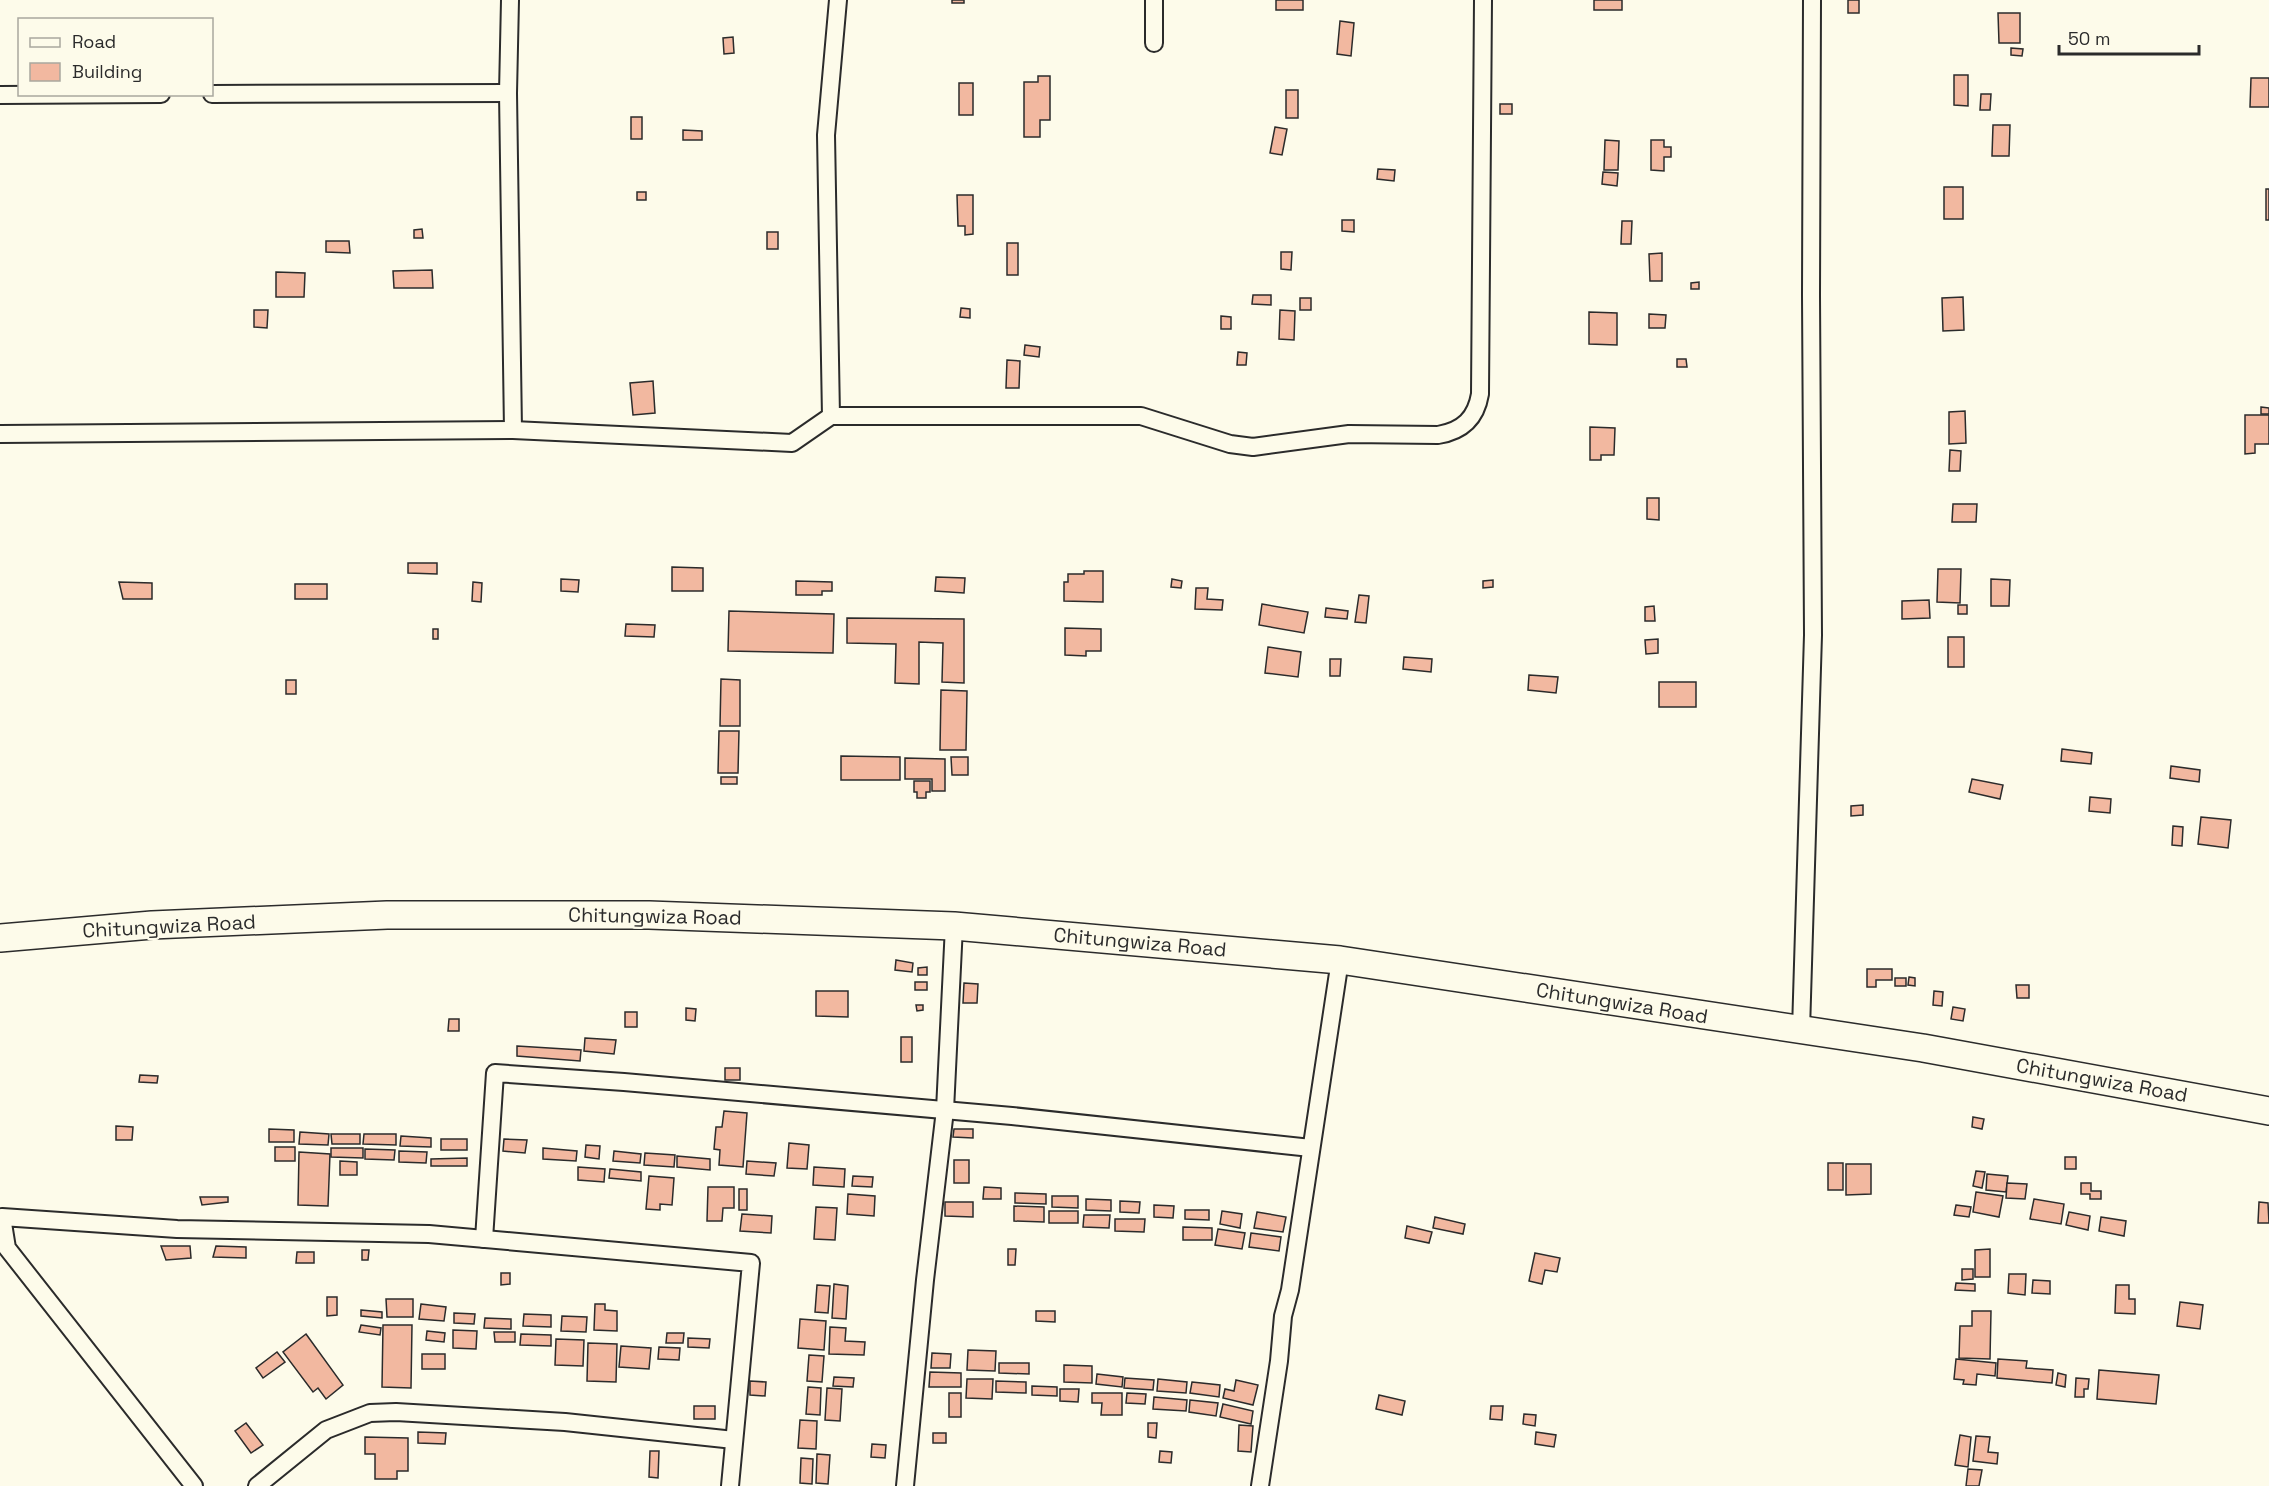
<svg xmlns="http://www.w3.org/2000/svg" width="2269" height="1486" viewBox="0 0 2269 1486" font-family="'Space Grotesk',sans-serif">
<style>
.building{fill:#f2b8a0;stroke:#2b2b2b;stroke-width:1.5}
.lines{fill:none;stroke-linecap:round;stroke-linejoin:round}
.street-casing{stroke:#2b2b2b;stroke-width:20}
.primary-casing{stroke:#2b2b2b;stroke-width:30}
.street{stroke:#fdfbea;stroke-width:16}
.primary{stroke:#fdfbea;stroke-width:27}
.labels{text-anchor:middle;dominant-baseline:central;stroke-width:4.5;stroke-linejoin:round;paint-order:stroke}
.street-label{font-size:20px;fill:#2b2b2b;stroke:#fdfbea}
</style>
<rect width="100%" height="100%" fill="#fdfbea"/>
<g class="building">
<rect x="952" y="0" width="12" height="3"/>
<rect x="1276" y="0" width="27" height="10"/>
<rect x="1594" y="0" width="28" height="10"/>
<rect x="1848" y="0" width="11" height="13"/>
<polygon points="1998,13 2020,13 2020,43 1999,43"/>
<polygon points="1340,21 1354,23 1351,56 1337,54"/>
<polygon points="733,37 734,53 724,54 723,38"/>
<polygon points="2011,48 2023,49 2022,56 2011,55"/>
<polygon points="1954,75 1968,75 1968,106 1954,105"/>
<polygon points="1038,76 1050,76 1050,120 1040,120 1040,137 1024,137 1024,82 1038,82"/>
<polygon points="2251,78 2269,78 2269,107 2250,107"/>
<rect x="959" y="83" width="14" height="32"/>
<rect x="1286" y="90" width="12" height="28"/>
<polygon points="1981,94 1991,94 1990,110 1980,110"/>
<rect x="1500" y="104" width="12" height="10"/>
<rect x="631" y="117" width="11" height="22"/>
<polygon points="1993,125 2010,125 2009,156 1992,156"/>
<polygon points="1275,127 1287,129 1282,155 1270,153"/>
<polygon points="683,130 702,131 702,140 683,140"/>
<polygon points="1605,140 1619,141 1618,170 1604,170"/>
<polygon points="1651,140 1664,140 1664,147 1671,147 1671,157 1664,157 1664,171 1651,170"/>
<polygon points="1378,169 1395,170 1394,181 1377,179"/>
<polygon points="1603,172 1618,173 1617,186 1602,184"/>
<rect x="1944" y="187" width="19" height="32"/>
<rect x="2266" y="189" width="3" height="31"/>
<rect x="637" y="192" width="9" height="8"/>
<polygon points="957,195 973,195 973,234 965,235 965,226 958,226"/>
<polygon points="1342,220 1354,220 1354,232 1342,231"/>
<polygon points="1622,221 1632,221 1631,244 1621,244"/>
<polygon points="422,229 423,238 414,238 414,230"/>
<rect x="767" y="232" width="11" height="17"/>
<polygon points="326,241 349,241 350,253 326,252"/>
<rect x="1007" y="243" width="11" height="32"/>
<polygon points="1281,252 1292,252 1291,270 1281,269"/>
<polygon points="1662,253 1662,281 1650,281 1649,254"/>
<polygon points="432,270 433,288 394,288 393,271"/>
<polygon points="276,272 305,273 304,297 276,297"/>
<polygon points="1699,282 1699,289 1691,289 1691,283"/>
<polygon points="1253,295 1271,295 1271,305 1252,304"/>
<polygon points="1963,297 1964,330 1943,331 1942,298"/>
<rect x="1300" y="298" width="11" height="12"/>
<polygon points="961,308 970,309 970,318 960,317"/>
<polygon points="254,310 268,310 267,328 254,327"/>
<polygon points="1280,310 1295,311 1294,340 1279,339"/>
<polygon points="1589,312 1617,313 1617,345 1589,344"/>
<polygon points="1649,314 1666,315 1665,328 1649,328"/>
<polygon points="1221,316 1231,317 1231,329 1221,329"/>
<polygon points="1025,345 1040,347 1039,357 1024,355"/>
<polygon points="1238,352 1247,353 1246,365 1237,365"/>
<polygon points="1677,359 1686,359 1687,367 1677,367"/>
<polygon points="1007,360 1020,361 1019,388 1006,388"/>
<polygon points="653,381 655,413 633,415 630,383"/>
<polygon points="2261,407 2269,408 2269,414 2261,414"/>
<polygon points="1965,411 1966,443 1949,444 1949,412"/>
<polygon points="2245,415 2269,415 2269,444 2255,444 2255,453 2245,454"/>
<polygon points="1590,427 1615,428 1614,455 1601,455 1601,460 1590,460"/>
<polygon points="1950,450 1961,451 1960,471 1949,471"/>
<polygon points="1647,498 1659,498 1659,520 1647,519"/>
<polygon points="1953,504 1977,504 1976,522 1952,522"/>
<polygon points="408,563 437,563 437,574 408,573"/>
<polygon points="672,567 703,568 703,591 672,591"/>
<polygon points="1938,569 1961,569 1960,603 1937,602"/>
<polygon points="1084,571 1103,571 1103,602 1064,601 1064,582 1068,582 1068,574 1084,574"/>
<polygon points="936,577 965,578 964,593 935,591"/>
<polygon points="561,579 579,580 578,592 561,591"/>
<polygon points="1172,579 1182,581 1181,588 1171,587"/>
<polygon points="1991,579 2010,580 2009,606 1991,606"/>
<polygon points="1493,580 1493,587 1483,588 1483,581"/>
<polygon points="796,581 832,582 832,591 822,591 822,595 796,595"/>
<polygon points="119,582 152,583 152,599 123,599"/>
<polygon points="473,582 482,583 481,602 472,601"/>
<rect x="295" y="584" width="32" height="15"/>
<polygon points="1196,588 1208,588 1207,599 1223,600 1222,610 1195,609"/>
<polygon points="1359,595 1369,596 1366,623 1355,622"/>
<polygon points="1929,600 1930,618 1902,619 1902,601"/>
<polygon points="1262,604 1308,612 1304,633 1259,625"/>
<rect x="1958" y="605" width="9" height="9"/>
<polygon points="1654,606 1655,621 1645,621 1645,607"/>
<polygon points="1326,608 1348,611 1347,619 1325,617"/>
<polygon points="729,611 834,614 833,653 728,651"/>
<polygon points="847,618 964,619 964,683 942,682 943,643 919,642 919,684 895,683 896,644 847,643"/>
<polygon points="626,624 655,625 654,637 625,636"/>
<polygon points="1065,628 1101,629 1101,651 1086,651 1086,656 1065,655"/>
<rect x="433" y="629" width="5" height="10"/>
<rect x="1948" y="637" width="16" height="30"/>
<polygon points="1658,639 1658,653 1646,654 1645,640"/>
<polygon points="1268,647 1301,652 1298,677 1265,673"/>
<polygon points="1404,657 1432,659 1431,672 1403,669"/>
<polygon points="1330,659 1341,659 1340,676 1330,676"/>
<polygon points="1529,675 1558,677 1556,693 1528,690"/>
<polygon points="721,679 740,680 740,726 720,726"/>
<rect x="286" y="680" width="10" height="14"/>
<rect x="1659" y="682" width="37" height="25"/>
<polygon points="941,690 967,691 966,750 940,750"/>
<polygon points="719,731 739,731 738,773 718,773"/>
<polygon points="2062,749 2092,753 2091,764 2061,761"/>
<polygon points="841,756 900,757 900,780 841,780"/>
<polygon points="951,757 968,757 968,775 952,775"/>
<polygon points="905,758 945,759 945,791 932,791 932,779 905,779"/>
<polygon points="2171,766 2200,770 2199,782 2170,778"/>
<rect x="721" y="777" width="16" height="7"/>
<polygon points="1972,779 2003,785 2000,799 1969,792"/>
<polygon points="914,781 930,781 930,792 926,792 926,798 917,798 917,792 914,792"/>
<polygon points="2090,797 2111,799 2110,813 2089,811"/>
<polygon points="1863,805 1863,815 1851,816 1851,806"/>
<polygon points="2201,817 2231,820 2228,848 2198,844"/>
<polygon points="2173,826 2183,827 2182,846 2172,845"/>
<polygon points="896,960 913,963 912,972 895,970"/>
<polygon points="927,967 927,975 918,975 918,968"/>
<polygon points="1867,969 1892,969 1892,980 1876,980 1876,987 1867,987"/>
<polygon points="1909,977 1915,978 1915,986 1908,985"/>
<rect x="1895" y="978" width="11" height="8"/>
<rect x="915" y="982" width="12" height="8"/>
<polygon points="964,983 978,984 977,1003 963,1003"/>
<polygon points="2016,985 2029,985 2029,998 2017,998"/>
<polygon points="816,991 848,991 848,1017 816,1016"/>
<polygon points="1934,991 1943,992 1942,1006 1933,1005"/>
<polygon points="916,1005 923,1005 923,1010 917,1011"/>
<polygon points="1953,1007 1965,1009 1963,1021 1951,1019"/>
<polygon points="686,1008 696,1009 695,1021 686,1020"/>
<rect x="625" y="1012" width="12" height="15"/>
<polygon points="449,1019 459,1019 459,1031 448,1031"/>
<rect x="901" y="1037" width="11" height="25"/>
<polygon points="585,1038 616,1040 614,1054 584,1051"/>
<polygon points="517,1046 581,1050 580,1061 517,1056"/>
<rect x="725" y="1068" width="15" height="12"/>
<polygon points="140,1075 158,1076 157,1083 139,1082"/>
<polygon points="724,1111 747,1113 743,1167 719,1165 720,1150 714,1149 716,1127 722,1127"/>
<polygon points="1973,1117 1984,1119 1982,1129 1972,1127"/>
<polygon points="116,1126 133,1127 132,1140 116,1140"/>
<polygon points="269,1129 294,1130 294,1142 269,1142"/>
<polygon points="954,1129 973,1129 973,1138 953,1137"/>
<polygon points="300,1132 329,1134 328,1145 299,1144"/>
<polygon points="331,1134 360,1134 360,1144 332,1144"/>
<polygon points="364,1134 396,1134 396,1145 363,1144"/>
<polygon points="401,1136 431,1138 431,1147 400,1146"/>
<rect x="441" y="1139" width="26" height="11"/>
<polygon points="504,1139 527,1140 525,1153 503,1151"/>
<polygon points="789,1143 809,1145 807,1169 787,1168"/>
<polygon points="586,1145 600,1146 599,1159 585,1157"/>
<rect x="275" y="1147" width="20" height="14"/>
<polygon points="331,1148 363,1148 363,1158 331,1157"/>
<polygon points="543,1148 577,1151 576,1161 543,1159"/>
<polygon points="365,1149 395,1150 394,1160 365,1159"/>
<polygon points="399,1151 427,1152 426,1163 399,1162"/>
<polygon points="614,1151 641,1154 640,1163 613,1161"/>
<polygon points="299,1152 330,1154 328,1206 298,1205"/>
<polygon points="645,1153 675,1155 674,1167 644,1165"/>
<polygon points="677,1156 710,1159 710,1170 677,1167"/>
<rect x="2065" y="1157" width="11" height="12"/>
<polygon points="467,1158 467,1166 431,1166 431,1159"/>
<rect x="954" y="1160" width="15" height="23"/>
<polygon points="340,1161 357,1162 357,1175 340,1175"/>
<polygon points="747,1161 776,1163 774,1176 746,1174"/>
<rect x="1828" y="1163" width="15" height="27"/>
<polygon points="1846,1164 1871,1164 1871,1194 1846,1195"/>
<polygon points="578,1167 605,1169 604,1182 578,1180"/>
<polygon points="814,1167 845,1169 844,1187 813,1185"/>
<polygon points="610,1169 641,1172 641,1181 609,1178"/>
<polygon points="1976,1171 1985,1172 1982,1188 1973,1186"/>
<polygon points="1987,1174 2008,1176 2006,1192 1986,1190"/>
<polygon points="649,1176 674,1178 672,1205 660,1204 660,1210 646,1209"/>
<polygon points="853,1176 873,1177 872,1187 852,1186"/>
<polygon points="2007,1183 2027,1184 2025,1199 2006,1198"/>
<polygon points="2081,1183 2091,1183 2091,1191 2101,1191 2101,1199 2090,1199 2090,1194 2081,1194"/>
<polygon points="708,1187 734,1187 734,1208 723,1208 722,1221 707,1221"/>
<polygon points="984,1187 1001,1188 1001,1199 983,1199"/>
<rect x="739" y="1189" width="8" height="21"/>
<polygon points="1976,1192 2003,1196 1999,1217 1973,1212"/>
<polygon points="1015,1193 1046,1194 1046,1204 1015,1203"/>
<polygon points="848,1194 875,1196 874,1216 847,1214"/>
<polygon points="1052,1196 1078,1196 1078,1208 1052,1207"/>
<polygon points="200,1197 228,1197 228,1202 202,1205"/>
<polygon points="1086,1199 1111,1200 1111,1211 1086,1210"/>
<polygon points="2034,1199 2064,1204 2061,1224 2030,1219"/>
<polygon points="1120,1201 1140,1202 1139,1213 1120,1212"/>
<polygon points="945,1202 973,1202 973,1217 945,1216"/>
<polygon points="2259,1202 2268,1203 2269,1223 2258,1223"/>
<polygon points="1154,1205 1174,1206 1173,1218 1154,1217"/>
<polygon points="1956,1205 1971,1207 1969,1217 1954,1215"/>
<polygon points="1014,1206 1044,1207 1044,1222 1014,1221"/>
<polygon points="816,1207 837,1208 835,1240 814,1239"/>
<polygon points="1185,1210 1209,1210 1209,1220 1185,1219"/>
<rect x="1049" y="1211" width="29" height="12"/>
<polygon points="1222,1211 1242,1214 1240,1228 1220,1224"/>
<polygon points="1257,1212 1286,1217 1283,1232 1254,1228"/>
<polygon points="2069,1212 2090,1216 2088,1230 2066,1225"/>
<polygon points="742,1214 772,1216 771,1233 740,1231"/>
<polygon points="1084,1215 1110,1215 1109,1228 1083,1227"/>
<polygon points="1435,1217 1465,1224 1463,1234 1433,1228"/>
<polygon points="2101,1217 2126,1221 2124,1236 2099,1231"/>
<polygon points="1115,1219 1145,1219 1144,1232 1115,1231"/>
<polygon points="1407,1226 1432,1232 1429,1243 1405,1238"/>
<polygon points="1183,1227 1212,1228 1212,1240 1183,1240"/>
<polygon points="1218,1229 1245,1233 1242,1249 1215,1245"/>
<polygon points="1251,1233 1281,1237 1279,1251 1249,1247"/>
<polygon points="161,1246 190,1246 191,1258 166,1260"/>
<polygon points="216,1246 246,1247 246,1258 213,1257"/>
<polygon points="1008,1249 1016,1249 1015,1265 1008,1265"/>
<polygon points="1990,1249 1990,1277 1975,1277 1975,1250"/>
<polygon points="362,1250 369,1250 368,1260 362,1260"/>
<polygon points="297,1252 314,1252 314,1263 296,1263"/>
<polygon points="1535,1253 1560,1258 1557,1272 1545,1270 1542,1284 1529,1281"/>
<polygon points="1962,1269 1973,1269 1973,1279 1962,1280"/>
<polygon points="501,1273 510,1273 510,1284 501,1285"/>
<polygon points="2009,1274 2026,1274 2025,1295 2008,1293"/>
<polygon points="2033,1280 2050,1281 2050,1294 2032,1293"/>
<polygon points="1956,1283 1975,1284 1975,1291 1955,1290"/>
<polygon points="834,1284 848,1286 846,1319 832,1318"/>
<polygon points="817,1285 830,1286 828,1313 815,1312"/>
<polygon points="2116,1285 2129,1285 2129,1299 2135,1299 2135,1314 2115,1313"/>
<polygon points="327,1297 337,1297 337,1315 327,1316"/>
<polygon points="386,1299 413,1299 413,1317 387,1317"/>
<polygon points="2180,1302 2203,1305 2200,1329 2177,1326"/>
<polygon points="421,1304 446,1307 444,1321 419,1319"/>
<polygon points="595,1304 605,1304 605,1310 617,1311 617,1331 594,1330"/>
<polygon points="361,1310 382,1312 382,1318 361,1316"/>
<polygon points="1036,1311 1055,1311 1055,1322 1036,1321"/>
<polygon points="1972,1311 1991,1311 1990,1359 1959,1358 1960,1326 1972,1326"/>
<polygon points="454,1313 475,1314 474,1324 454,1323"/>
<polygon points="524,1314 551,1315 551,1327 523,1326"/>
<polygon points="562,1316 587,1317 586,1332 561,1331"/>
<polygon points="485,1318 511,1319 511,1329 484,1328"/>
<polygon points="800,1319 826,1321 824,1350 798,1348"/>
<polygon points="361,1325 381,1328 380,1335 359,1332"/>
<polygon points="383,1325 412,1325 411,1388 382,1387"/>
<polygon points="830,1327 846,1328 845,1341 865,1342 864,1355 829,1354"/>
<polygon points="453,1330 477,1331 476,1349 453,1348"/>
<polygon points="427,1331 445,1333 444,1342 426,1340"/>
<polygon points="494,1332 515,1332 515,1342 495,1342"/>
<polygon points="667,1333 684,1333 683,1343 666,1343"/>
<polygon points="306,1334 343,1385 326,1399 318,1388 313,1392 283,1352"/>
<polygon points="521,1334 551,1335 551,1346 520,1345"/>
<polygon points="688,1338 710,1339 709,1348 688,1347"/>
<polygon points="556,1339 584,1340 583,1366 555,1365"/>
<polygon points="588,1343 617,1344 616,1382 587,1381"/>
<polygon points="621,1346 651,1348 649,1369 619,1367"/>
<polygon points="659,1347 680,1348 679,1360 658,1359"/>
<polygon points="968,1350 996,1351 995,1371 967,1370"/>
<polygon points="277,1352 285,1362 263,1378 256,1368"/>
<polygon points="932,1353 951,1354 950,1368 931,1368"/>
<rect x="422" y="1354" width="23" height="15"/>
<polygon points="809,1355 824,1356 822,1382 807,1381"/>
<polygon points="1956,1359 1996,1363 1995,1376 1977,1374 1976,1385 1963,1384 1964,1380 1954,1379"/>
<polygon points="1998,1359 2027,1361 2026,1368 2053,1370 2052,1383 1997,1378"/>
<polygon points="999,1363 1029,1363 1029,1374 999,1373"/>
<polygon points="1064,1365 1092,1366 1092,1383 1064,1382"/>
<polygon points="2099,1370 2159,1375 2156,1404 2097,1399"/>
<polygon points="930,1372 961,1373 961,1387 929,1387"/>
<polygon points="2058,1373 2066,1375 2065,1387 2056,1385"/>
<polygon points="1097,1374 1123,1377 1122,1387 1096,1384"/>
<polygon points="834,1377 854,1378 853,1387 833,1386"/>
<polygon points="1125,1378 1154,1380 1153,1390 1124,1388"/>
<polygon points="2076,1378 2089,1379 2088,1389 2084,1389 2084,1397 2075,1397"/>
<polygon points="967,1379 993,1379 992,1399 966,1398"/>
<polygon points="1158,1379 1187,1382 1186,1393 1157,1391"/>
<polygon points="1236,1380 1258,1385 1253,1405 1223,1398 1225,1389 1234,1391"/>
<polygon points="750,1381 766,1382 765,1396 750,1395"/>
<polygon points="996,1381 1026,1382 1026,1393 996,1392"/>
<polygon points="1192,1382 1220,1385 1219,1397 1190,1393"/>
<polygon points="1032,1386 1057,1387 1057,1396 1032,1395"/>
<polygon points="808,1387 821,1388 820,1415 806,1414"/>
<polygon points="827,1388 842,1389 840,1421 825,1420"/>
<polygon points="1060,1389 1079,1389 1078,1402 1060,1401"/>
<rect x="949" y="1393" width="12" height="24"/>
<polygon points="1092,1393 1122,1393 1122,1415 1101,1415 1102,1403 1092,1403"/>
<polygon points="1127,1393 1146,1394 1145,1404 1126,1403"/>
<polygon points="1379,1395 1405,1401 1402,1415 1376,1409"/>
<polygon points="1154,1397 1187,1400 1186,1411 1153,1409"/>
<polygon points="1190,1400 1218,1403 1216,1416 1189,1412"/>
<polygon points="1223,1404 1253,1411 1251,1424 1220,1417"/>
<rect x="694" y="1406" width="21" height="13"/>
<polygon points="1491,1406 1503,1406 1502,1420 1490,1419"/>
<polygon points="1524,1414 1536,1415 1535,1426 1523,1424"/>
<polygon points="800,1420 817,1421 816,1449 798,1448"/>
<polygon points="246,1423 263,1445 251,1453 235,1431"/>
<polygon points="1148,1423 1157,1423 1156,1438 1148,1437"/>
<polygon points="1239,1425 1253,1426 1251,1452 1238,1451"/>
<polygon points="418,1432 446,1433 445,1444 418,1443"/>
<polygon points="1536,1432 1556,1435 1554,1447 1535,1444"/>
<rect x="933" y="1433" width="13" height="10"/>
<polygon points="1960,1435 1971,1437 1968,1467 1955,1465"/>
<polygon points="1976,1436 1990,1437 1988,1452 1998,1453 1997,1464 1973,1461"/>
<polygon points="365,1437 408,1438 408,1471 397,1471 397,1479 375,1479 375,1454 365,1454"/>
<polygon points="872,1444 886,1445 885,1458 871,1457"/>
<polygon points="650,1451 659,1451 658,1478 649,1477"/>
<polygon points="1160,1451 1172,1452 1171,1463 1159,1462"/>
<polygon points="817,1454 830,1455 828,1484 816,1483"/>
<polygon points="801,1458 813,1459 812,1484 800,1483"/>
<polygon points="1968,1469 1982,1470 1979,1486 1966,1486"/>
</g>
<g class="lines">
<defs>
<g id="street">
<polyline points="510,0 508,93 513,430"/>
<polyline points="1154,43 1154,0"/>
<polyline points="212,94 508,93"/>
<polyline points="0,95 161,94"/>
<path d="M 831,416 L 1141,416 L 1230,444 L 1253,447 L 1349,434 L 1438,435 C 1463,431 1476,418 1480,394 L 1483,0"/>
<polyline points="0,434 513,430 792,443 831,416 826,135 838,0"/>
<polyline points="1801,1030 1813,635 1811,295 1812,0"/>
<polyline points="484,1239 495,1073 624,1082 1012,1116 1311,1148"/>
<polyline points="194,1486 7,1248 2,1217 177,1229 429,1234 751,1263 730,1486"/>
<polyline points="257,1486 326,1430 370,1413 396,1412 565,1422 734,1440"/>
<polyline points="905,1486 925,1280 945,1110 954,926"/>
<polyline points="1260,1486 1279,1361 1283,1316 1290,1290 1340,960"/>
</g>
<polyline id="primary" points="0,938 152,925 387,915 649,915 954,926 1340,960 1923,1048 2269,1111"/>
</defs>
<use href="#street" class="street-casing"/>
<use href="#primary" class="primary-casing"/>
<use href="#street" class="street"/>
<use href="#primary" class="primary"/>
</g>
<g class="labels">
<g class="street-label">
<text transform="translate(655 916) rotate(1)">Chitungwiza Road</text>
<text transform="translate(169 926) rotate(-3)">Chitungwiza Road</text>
<text transform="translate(1140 942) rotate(5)">Chitungwiza Road</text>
<text transform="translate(1622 1003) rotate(9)">Chitungwiza Road</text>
<text transform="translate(2102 1080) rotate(10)">Chitungwiza Road</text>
</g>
</g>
<rect x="18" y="18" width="195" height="78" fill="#fdfbea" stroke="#a9a89e" stroke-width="1.5"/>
<rect x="30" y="38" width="30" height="9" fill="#fdfbea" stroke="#a9a89e" stroke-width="1.5"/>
<text x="72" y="48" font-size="18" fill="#2b2b2b">Road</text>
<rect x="30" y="63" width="30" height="18" fill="#f2b8a0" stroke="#a9a89e" stroke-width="1.5"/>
<text x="72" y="78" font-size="18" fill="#2b2b2b">Building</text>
<path d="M2059 45v9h140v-9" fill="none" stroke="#2b2b2b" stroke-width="3"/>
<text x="2068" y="45" font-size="18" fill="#2b2b2b" stroke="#fdfbea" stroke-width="4.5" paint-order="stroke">50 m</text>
</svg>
